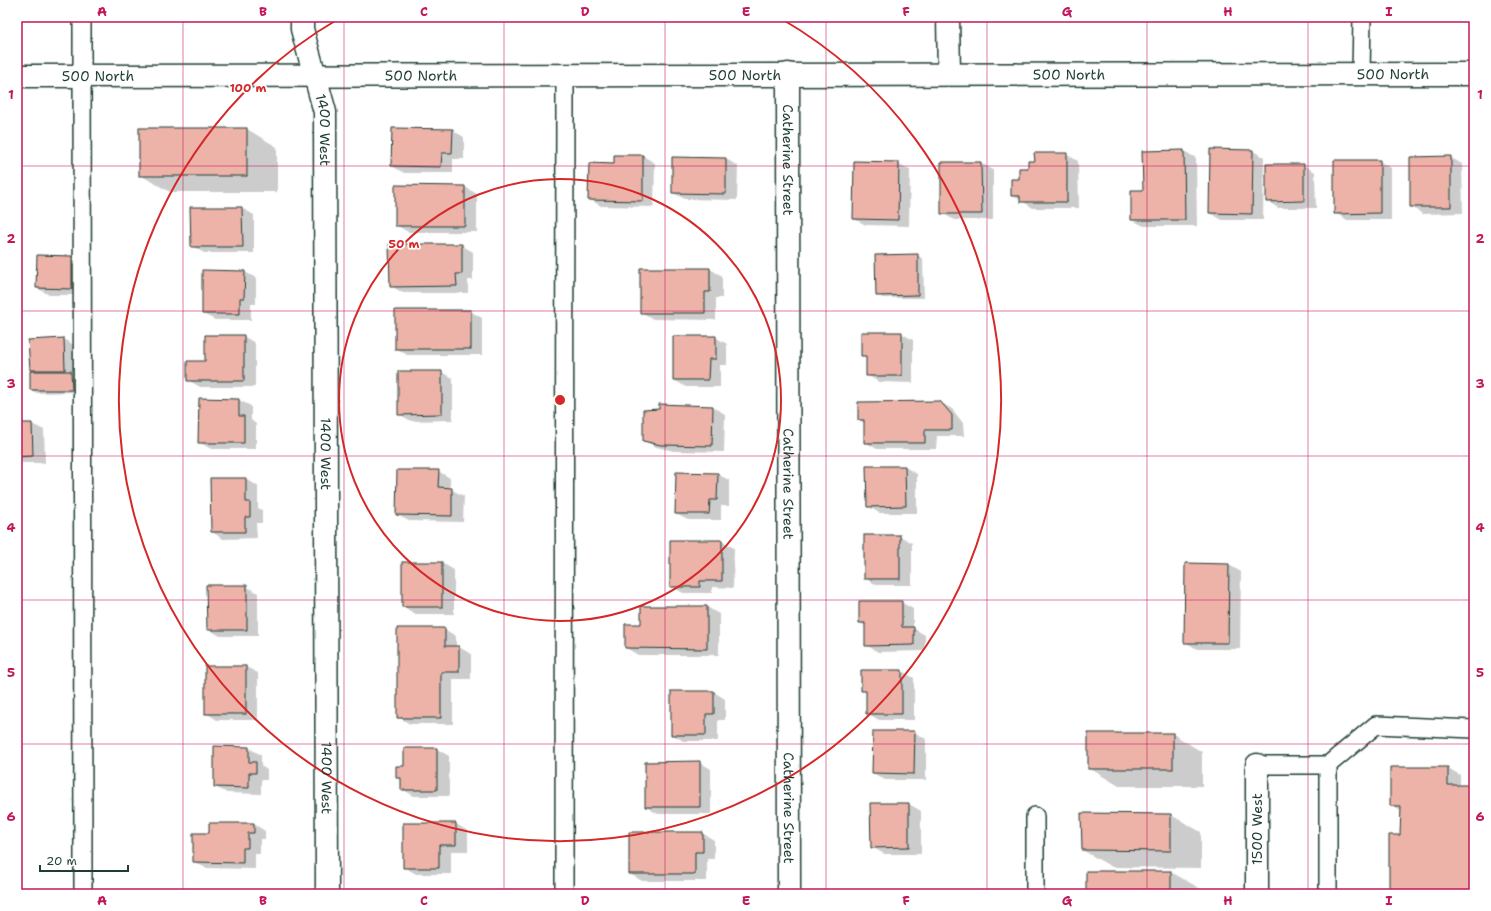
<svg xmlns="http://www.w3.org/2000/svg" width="1491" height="911" viewBox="0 0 1491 911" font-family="'Shantell Sans',sans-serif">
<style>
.shadow{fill:#0003}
.building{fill:#edb2a8;stroke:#1f3d34}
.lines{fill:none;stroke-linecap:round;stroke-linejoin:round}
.service-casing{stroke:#1f3d34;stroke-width:20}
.minor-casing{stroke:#1f3d34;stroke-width:25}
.service{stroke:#fff;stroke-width:17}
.minor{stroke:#fff;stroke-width:22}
.grid{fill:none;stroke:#c2185b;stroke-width:1;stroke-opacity:0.55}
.ring{fill:none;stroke:#d62828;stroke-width:2}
.labels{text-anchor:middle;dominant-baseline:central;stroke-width:3.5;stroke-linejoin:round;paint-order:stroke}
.street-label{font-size:14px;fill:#1f3d34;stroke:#fff}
.centre{fill:#d62828;stroke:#fff;stroke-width:2}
.ring-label{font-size:12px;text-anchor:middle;font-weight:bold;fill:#d62828;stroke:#fff;stroke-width:3.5;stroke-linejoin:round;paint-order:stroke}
.neatline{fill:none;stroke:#c2185b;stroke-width:1.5}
.grid-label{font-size:13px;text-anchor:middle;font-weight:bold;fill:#c2185b}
</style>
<rect width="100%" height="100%" fill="#fff"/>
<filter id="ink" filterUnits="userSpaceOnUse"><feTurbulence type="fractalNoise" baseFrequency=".025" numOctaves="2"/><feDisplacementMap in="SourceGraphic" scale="8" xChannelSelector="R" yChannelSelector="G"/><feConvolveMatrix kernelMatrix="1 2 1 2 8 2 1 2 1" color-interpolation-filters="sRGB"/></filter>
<g filter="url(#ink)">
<g class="shadow">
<polygon points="140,129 247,129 277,147 277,192 170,192 140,175"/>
<polygon points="452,130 464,137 464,159 453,159 453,173 404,173 392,166"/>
<polygon points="1184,151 1196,158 1197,226 1144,226 1132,220 1144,191 1143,152"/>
<polygon points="1253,151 1264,157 1263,220 1222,220 1210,213"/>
<polygon points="1066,154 1078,161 1079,208 1033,208 1012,195 1020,180 1029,169"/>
<polygon points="615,156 643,156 655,163 654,207 601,206 589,199 615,165"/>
<polygon points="1450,157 1462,164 1463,213 1423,214 1411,207"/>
<polygon points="726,159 738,166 737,200 685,199 673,193"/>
<polygon points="1379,161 1391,168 1391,220 1347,220 1335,213"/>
<polygon points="898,163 910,170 909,226 866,225 854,219"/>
<polygon points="942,163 981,163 993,170 993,220 954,220 942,213"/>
<polygon points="1303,165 1315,172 1316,208 1278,208 1267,201"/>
<polygon points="396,186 465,187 477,194 477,232 408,232 396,225"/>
<polygon points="242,208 254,215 254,253 204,253 192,246"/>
<polygon points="461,245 473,252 473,280 468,280 468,293 403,293 391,286"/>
<polygon points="917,255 923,259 924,298 883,298 877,295"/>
<polygon points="72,257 84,264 83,295 49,295 37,288"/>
<polygon points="710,269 722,276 722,298 716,298 716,320 653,319 641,312"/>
<polygon points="245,272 256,278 256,304 251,304 251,320 215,320 203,314"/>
<polygon points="470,311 482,318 482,355 407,355 396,348"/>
<polygon points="901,333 913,340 913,383 879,382 867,375 867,358 862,355"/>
<polygon points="243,336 255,343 255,387 200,387 188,380"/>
<polygon points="715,337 727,344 727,365 720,365 720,387 686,387 674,380"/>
<polygon points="64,339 75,346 77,392 37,393 31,390 36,372 31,369"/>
<polygon points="441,372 453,378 453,420 411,421 399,414"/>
<polygon points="239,400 251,406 251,420 256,424 256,449 211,449 199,442"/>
<polygon points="940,402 952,409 963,423 964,436 937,436 936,449 877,449 865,442 865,423 859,420"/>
<polygon points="660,405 713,407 725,414 724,452 674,451 656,447 644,441 660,410"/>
<polygon points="17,424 32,424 44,430 45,463 17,463"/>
<polygon points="867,467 905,467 917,474 917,513 879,513 868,506"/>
<polygon points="438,471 450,478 450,489 464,496 463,522 409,521 397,515"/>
<polygon points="717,474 729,480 729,506 721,506 721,520 688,520 676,514"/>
<polygon points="211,479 246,479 258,486 258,508 262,510 262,523 256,523 257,538 223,539 212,532"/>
<polygon points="865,536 900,536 912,543 912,585 876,585 865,578"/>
<polygon points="722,541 734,548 733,588 712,587 712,593 683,593 671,586"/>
<polygon points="442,563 454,570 454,614 415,614 403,607"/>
<polygon points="1229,565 1241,572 1240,649 1197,649 1185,642"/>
<polygon points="246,586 258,593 258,636 220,636 208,629"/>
<polygon points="901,602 913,609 913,628 925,635 925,651 878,652 866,645 866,626 860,623"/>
<polygon points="707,607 719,614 719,655 638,655 626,648 642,625"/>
<polygon points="444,629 456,636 456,647 459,647 471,654 471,679 453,679 453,724 410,724 398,717"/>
<polygon points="246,667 258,673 258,720 217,720 206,713"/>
<polygon points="902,671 914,678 914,720 879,720 867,713 867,693 862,690"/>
<polygon points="714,692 725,699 725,720 718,720 718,741 683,741 672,734"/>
<polygon points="914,732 926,739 926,780 885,780 873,773"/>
<polygon points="1173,734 1202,752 1202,786 1119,786 1089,768"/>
<polygon points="215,747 249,748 261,755 261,766 267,770 267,780 261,780 261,794 227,793 215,787"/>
<polygon points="437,749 449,756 449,796 414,796 402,789 402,780 397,777 405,767"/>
<polygon points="699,762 711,769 711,814 658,814 646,807"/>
<polygon points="1448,768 1460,775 1460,786 1474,786 1474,894 1392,894 1390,893 1401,836 1402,812 1391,805"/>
<polygon points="909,804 921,811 921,854 884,854 872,847"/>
<polygon points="1171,815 1201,832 1201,868 1112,867 1082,850"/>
<polygon points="254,824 265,831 265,839 260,839 260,854 255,854 255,869 206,868 194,862 210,834"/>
<polygon points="404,824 456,824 468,831 468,851 451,851 451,874 416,874 404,867"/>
<polygon points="702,833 714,840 714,859 707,859 707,881 642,881 630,874"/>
<polygon points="1087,872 1171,872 1201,889 1201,894 1087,894"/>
</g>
<g class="building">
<rect x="139" y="128" width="108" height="48"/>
<polygon points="392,128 453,129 452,153 442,153 441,167 391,166"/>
<polygon points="1210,149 1253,150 1252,214 1209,213"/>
<polygon points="1184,150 1185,220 1131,220 1131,190 1143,190 1142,151"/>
<polygon points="1034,153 1067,153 1067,202 1020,202 1020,196 1011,196 1011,179 1019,179 1019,168 1028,168 1028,161 1035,161"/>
<polygon points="614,155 643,155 643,201 588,200 589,163 614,164"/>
<polygon points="1451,156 1451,207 1410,207 1410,157"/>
<polygon points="672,157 726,158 726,194 672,193"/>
<polygon points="1334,160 1380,160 1380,213 1334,214"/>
<polygon points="854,161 899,162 898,220 853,219"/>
<polygon points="941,162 981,162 982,214 941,214"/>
<rect x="1472" y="163" width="2" height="51"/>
<polygon points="1266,164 1304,164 1304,201 1266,202"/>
<polygon points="395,185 465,186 465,226 395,226"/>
<polygon points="190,207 242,207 243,247 191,247"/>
<polygon points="389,244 462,244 462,274 456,274 457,286 390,287"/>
<polygon points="918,254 918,295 876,296 875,255"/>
<polygon points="37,255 72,256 72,289 36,288"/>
<polygon points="640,268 710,268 710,292 705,292 705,313 640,313"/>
<polygon points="202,270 245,271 244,298 240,298 240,314 202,314"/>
<rect x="395" y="310" width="76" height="39"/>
<polygon points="861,332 902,332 902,376 866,376 866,356 861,356"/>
<polygon points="205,335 244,335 244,381 187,381 187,361 205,361"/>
<polygon points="673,336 716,336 716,359 709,359 708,380 673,380"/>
<polygon points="64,338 65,370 30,370 28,340"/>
<polygon points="30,371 71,371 72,390 30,390"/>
<polygon points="398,371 442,371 442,414 398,415"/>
<polygon points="199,398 239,399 239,416 244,416 244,443 198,443"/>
<polygon points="940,401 952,415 952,430 925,430 925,443 864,443 864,420 858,420 858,402"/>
<polygon points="659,404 713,406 712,446 661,445 643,441 643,410 659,409"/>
<polygon points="17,423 32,423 33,456 17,457"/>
<polygon points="866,466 905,466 906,506 867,507"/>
<polygon points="397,470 439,470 438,487 452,488 452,516 396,515"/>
<polygon points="676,472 718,473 717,500 710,500 709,514 675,514"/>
<polygon points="210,478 246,478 246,502 250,502 250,517 245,517 245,532 211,532"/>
<rect x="864" y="535" width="36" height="44"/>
<polygon points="670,540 722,540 722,581 700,581 700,587 670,587"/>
<rect x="402" y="562" width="40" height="45"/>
<polygon points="1185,563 1229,564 1228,643 1184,643"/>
<polygon points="206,585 247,585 247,630 207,630"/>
<polygon points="859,601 902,601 902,627 914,627 914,645 865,646 865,623 859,623"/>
<polygon points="641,606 707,606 707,649 625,648 625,624 641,624"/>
<polygon points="397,628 445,628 445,646 459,646 459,672 441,672 441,718 397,718"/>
<rect x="205" y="666" width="41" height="48"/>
<polygon points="861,670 902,670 902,714 866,714 866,691 861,691"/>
<polygon points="671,691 714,691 714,714 706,714 706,735 671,735"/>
<polygon points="873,731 915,731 914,774 872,773"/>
<rect x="1088" y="733" width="85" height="36"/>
<polygon points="214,746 249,747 249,762 256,762 256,773 249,773 249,788 214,787"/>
<polygon points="404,748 437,748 437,790 401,790 401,778 396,778 396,766 404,766"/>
<polygon points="700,761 700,807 645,807 645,762"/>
<polygon points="1390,767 1448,767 1448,785 1474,785 1474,894 1389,893 1389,835 1400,835 1401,806 1390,806"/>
<polygon points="870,803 909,803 909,847 871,848"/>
<polygon points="1081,813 1171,814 1171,851 1082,850"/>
<polygon points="209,823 254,823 254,833 248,833 248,848 243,848 243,863 193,862 193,833 209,833"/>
<polygon points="403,823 456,823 456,845 439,845 439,868 403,868"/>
<polygon points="629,832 703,832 703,852 695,852 695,874 629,874"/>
<rect x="1086" y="871" width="85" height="23"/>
</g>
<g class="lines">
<defs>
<g id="service">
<polyline points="82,17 83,894"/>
<polyline points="1361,74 1362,17"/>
<polyline points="1257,765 1328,765"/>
<polyline points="1035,816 1035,894"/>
<polyline points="564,894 565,75"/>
<polyline points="1328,894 1328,765 1376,725 1474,729"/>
</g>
<g id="minor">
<path id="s1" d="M 302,17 L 302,29 L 325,112 L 327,894"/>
<polyline points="948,17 949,74"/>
<path id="s2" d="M 788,74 L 789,894"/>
<path id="s3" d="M 17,76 L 1474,74"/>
<polyline points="1257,894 1257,765"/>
</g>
</defs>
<use href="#service" class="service-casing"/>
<use href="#minor" class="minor-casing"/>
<use href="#service" class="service"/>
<use href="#minor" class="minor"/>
</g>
</g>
<path class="grid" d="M 183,17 L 183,894M 344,17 L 344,894M 504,17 L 504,894M 665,17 L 665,894M 826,17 L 826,894M 987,17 L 987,894M 1147,17 L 1147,894M 1308,17 L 1308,894M 17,166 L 1474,166M 17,311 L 1474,311M 17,456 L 1474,456M 17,600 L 1474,600M 17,744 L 1474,744"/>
<g class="ring">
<circle cx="560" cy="400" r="221"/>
<path d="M780 18A441 441 0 1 1 340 18"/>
</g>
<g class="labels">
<g class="street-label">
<text stroke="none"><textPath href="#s3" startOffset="728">500 North</textPath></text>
<text stroke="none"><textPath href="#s3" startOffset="1052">500 North</textPath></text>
<text stroke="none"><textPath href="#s3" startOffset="1376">500 North</textPath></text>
<text stroke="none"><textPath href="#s3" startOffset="81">500 North</textPath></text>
<text stroke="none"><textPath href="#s3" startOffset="404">500 North</textPath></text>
<text stroke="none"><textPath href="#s1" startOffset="116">1400 West</textPath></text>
<text stroke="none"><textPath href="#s2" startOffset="86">Catherine Street</textPath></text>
<text stroke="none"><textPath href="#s1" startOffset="440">1400 West</textPath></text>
<text stroke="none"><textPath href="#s2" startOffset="410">Catherine Street</textPath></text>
<text stroke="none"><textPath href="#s1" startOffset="764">1400 West</textPath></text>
<text stroke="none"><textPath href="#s2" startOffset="734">Catherine Street</textPath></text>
<text transform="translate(1257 829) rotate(-90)">1500 West</text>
</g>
</g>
<circle cx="560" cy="400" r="6" class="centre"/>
<g class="ring-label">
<text x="248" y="92">100 m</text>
<text x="404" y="248">50 m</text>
</g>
<rect width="1491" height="911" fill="none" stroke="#fff" stroke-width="44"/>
<path d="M40 865v6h88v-6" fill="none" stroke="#1f3d34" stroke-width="2"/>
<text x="46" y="865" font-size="12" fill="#1f3d34" stroke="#ffffff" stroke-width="3" paint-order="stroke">20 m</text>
<rect x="22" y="22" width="1447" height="867" class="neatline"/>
<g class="grid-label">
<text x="102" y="16">A</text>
<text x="263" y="16">B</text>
<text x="424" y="16">C</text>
<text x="585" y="16">D</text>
<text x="746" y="16">E</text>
<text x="906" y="16">F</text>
<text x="1067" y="16">G</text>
<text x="1228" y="16">H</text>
<text x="1389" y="16">I</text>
<text x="11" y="99">1</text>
<text x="1480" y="99">1</text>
<text x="11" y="243">2</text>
<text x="1480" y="243">2</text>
<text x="11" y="388">3</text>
<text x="1480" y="388">3</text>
<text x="11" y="532">4</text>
<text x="1480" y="532">4</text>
<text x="11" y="677">5</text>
<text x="1480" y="677">5</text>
<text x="11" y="821">6</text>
<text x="1480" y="821">6</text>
<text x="102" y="905">A</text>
<text x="263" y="905">B</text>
<text x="424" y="905">C</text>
<text x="585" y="905">D</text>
<text x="746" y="905">E</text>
<text x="906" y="905">F</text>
<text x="1067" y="905">G</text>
<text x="1228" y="905">H</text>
<text x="1389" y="905">I</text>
</g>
</svg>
